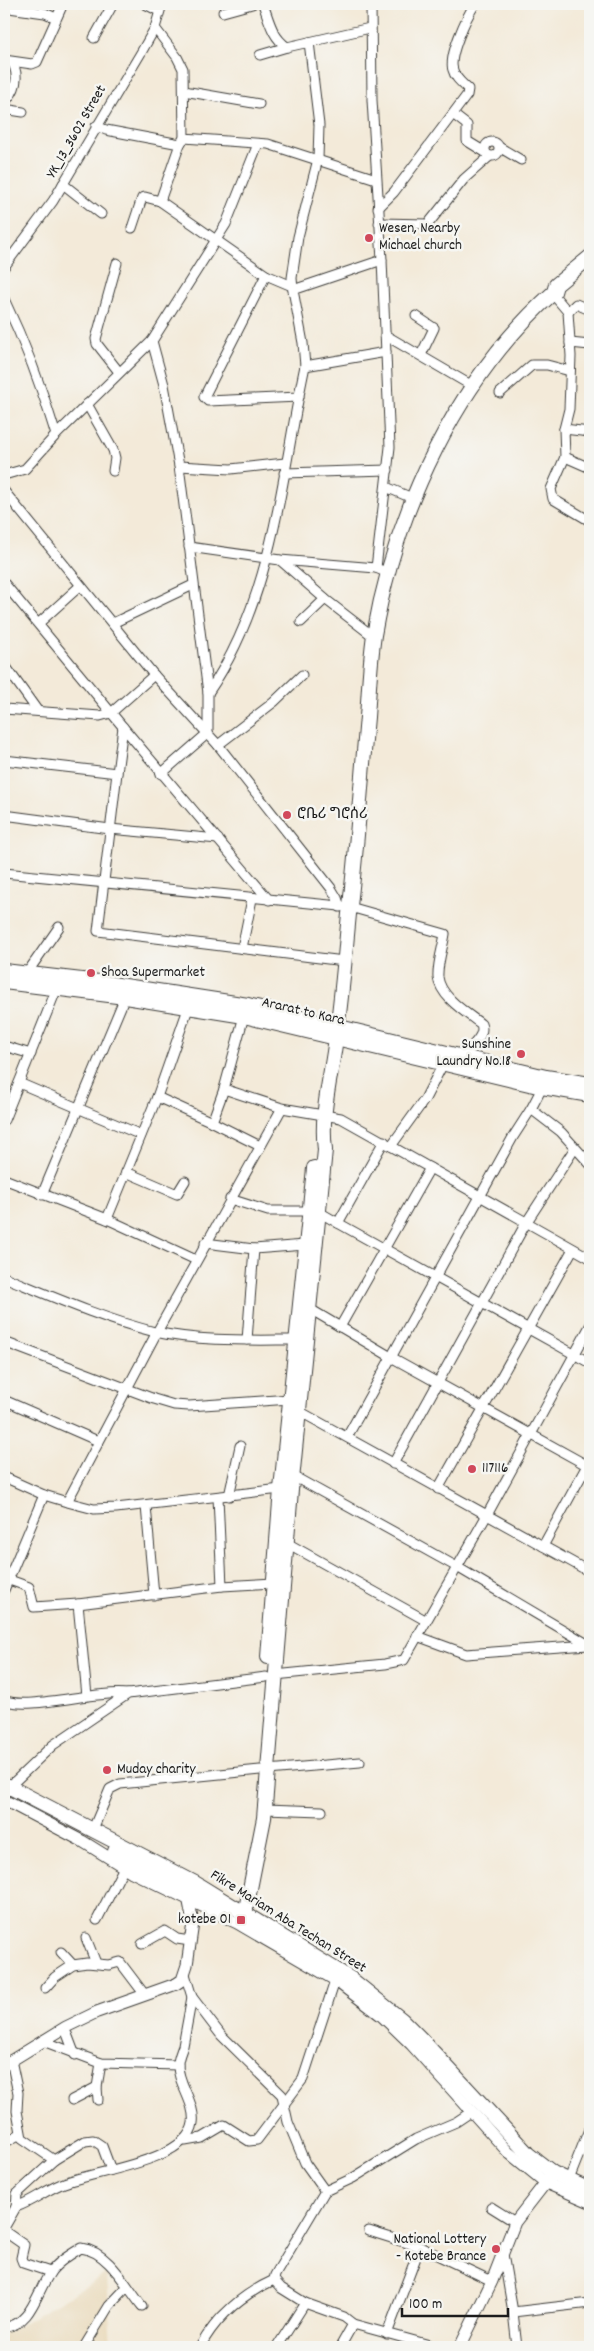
<svg xmlns="http://www.w3.org/2000/svg" width="594" height="2351" viewBox="0 0 594 2351" font-family="Dekko,'Noto Sans Ethiopic',sans-serif">
<style>
.built{fill:#e9d9ba}
.lines{fill:none;stroke-linecap:round;stroke-linejoin:round}
.minor-casing{stroke:#3c3b38;stroke-width:11}
.tertiary-casing{stroke:#3c3b38;stroke-width:13}
.primary-casing{stroke:#3c3b38;stroke-width:16}
.minor{stroke:#fff;stroke-width:9}
.tertiary{stroke:#fff;stroke-width:11}
.primary{stroke:#fff;stroke-width:14}
.poi-dot{fill:#d1495b;stroke:#f6f6f2;stroke-width:2}
.labels{text-anchor:middle;dominant-baseline:central;stroke-width:5;stroke-linejoin:round;paint-order:stroke}
.street-label{font-size:15px;fill:#1c1c1c;stroke:#f6f6f2}
.poi-label{font-size:15px;fill:#1c1c1c;stroke:#f6f6f2;text-anchor:start}
</style>
<rect width="100%" height="100%" fill="#f6f6f2"/>
<filter id="ink" filterUnits="userSpaceOnUse"><feTurbulence type="fractalNoise" baseFrequency=".02" numOctaves="2"/><feDisplacementMap in="SourceGraphic" scale="10" xChannelSelector="R" yChannelSelector="G"/><feConvolveMatrix kernelMatrix="1 2 1 2 8 2 1 2 1" color-interpolation-filters="sRGB"/></filter>
<filter id="wash" filterUnits="userSpaceOnUse"><feTurbulence type="fractalNoise" baseFrequency=".0096" numOctaves="4" result="noise"/><feDisplacementMap in="SourceGraphic" scale="20" xChannelSelector="R" yChannelSelector="G"/><feGaussianBlur stdDeviation="1.12" result="paint"/><feColorMatrix in="noise" values="0 0 0 0 0 0 0 0 0 0 0 0 0 0 0 0 0 1.4 0 .05"/><feComposite in="paint" operator="in"/></filter>
<g filter="url(#wash)">
<rect width="100%" height="100%" fill="#f3ead9"/>
<polygon class="built" points="107,2274 111,2347 4,2347 4,2334"/>
</g>
<g filter="url(#ink)">
<g class="lines">
<defs>
<g id="minor">
<polyline points="145,4 159,11"/>
<path d="M 263,4 C 269,20 272,37 287,47 L 309,42"/>
<polyline points="371,4 372,100 382,260 390,447 376,568 388,573"/>
<polyline points="9,8 45,13 56,18"/>
<polyline points="223,12 252,4"/>
<polyline points="155,28 177,57 183,69 184,138 268,144 376,179"/>
<polyline points="94,38 113,4"/>
<polyline points="260,55 287,47"/>
<polyline points="4,60 32,64 37,62 63,4"/>
<polyline points="184,91 259,104"/>
<path d="M 4,102 C 16,92 20,76 12,62"/>
<polyline points="4,109 23,112"/>
<polyline points="454,115 467,125 467,141 485,152"/>
<polyline points="96,126 106,130 180,144 184,138"/>
<circle cx="492" cy="149" r="7"/>
<polyline points="499,147 521,160"/>
<polyline points="63,184 101,214"/>
<polyline points="160,201 180,144"/>
<path d="M 378,208 L 394,192 L 467,95 L 468,89 C 462,83 455,78 453,70 C 448,56 467,16 475,4"/>
<polyline points="379,223 428,224 464,179 490,156"/>
<polyline points="132,228 142,198 145,197 160,201 266,275 292,286"/>
<polyline points="117,263 96,339 97,344 119,372"/>
<polyline points="4,267 53,201 142,51 155,28 162,4"/>
<polyline points="266,275 204,397 208,401 299,397"/>
<polyline points="293,290 382,260"/>
<polyline points="552,293 568,312 576,304 590,310"/>
<path d="M 4,299 C 25,343 42,388 56,435"/>
<polyline points="568,312 571,356 569,409 564,429 565,457 551,489 553,499 590,521"/>
<polyline points="416,316 434,328 421,355"/>
<polyline points="385,335 474,387"/>
<polyline points="570,343 590,345"/>
<polyline points="305,366 386,352"/>
<polyline points="500,393 532,365 547,365 570,371"/>
<polyline points="87,404 113,450 115,458 113,471"/>
<polyline points="564,429 590,432"/>
<polyline points="565,457 590,468"/>
<polyline points="179,466 231,469 285,463"/>
<polyline points="284,473 388,470"/>
<polyline points="4,475 25,469 56,435 152,341"/>
<polyline points="386,487 412,498"/>
<polyline points="4,491 154,675 218,745 331,888 337,898 340,907"/>
<polyline points="189,547 280,560 376,568"/>
<polyline points="280,560 325,599 374,637"/>
<polyline points="4,583 123,727 269,900"/>
<polyline points="301,622 325,599"/>
<polyline points="39,623 80,586"/>
<polyline points="113,623 193,585"/>
<polyline points="4,664 37,710"/>
<path d="M 208,693 C 274,598 281,476 305,366 L 303,343 L 293,290 L 292,278 L 298,237 L 318,159 L 319,125 L 309,42 L 370,28"/>
<polyline points="4,709 100,716 111,713 154,675"/>
<polyline points="218,745 274,702 302,675"/>
<polyline points="4,760 117,773 98,931 344,961"/>
<polyline points="117,773 123,727"/>
<polyline points="161,774 208,733 208,693 179,466 164,385 152,341 226,224 258,144"/>
<polyline points="4,815 110,829 218,839"/>
<path d="M 4,873 L 350,907 L 445,934 C 443,947 437,964 438,977 C 440,997 467,1013 481,1024 C 485,1034 476,1041 470,1049"/>
<polyline points="242,948 252,899"/>
<polyline points="27,973 59,927"/>
<polyline points="4,1046 31,1054"/>
<polyline points="19,1083 141,1135"/>
<polyline points="544,1084 531,1109 561,1132 590,1164"/>
<polyline points="224,1089 282,1108 341,1118 590,1258"/>
<polyline points="157,1097 212,1122 224,1089 244,1016"/>
<polyline points="4,1120 57,988"/>
<polyline points="212,1122 260,1146"/>
<polyline points="384,1141 338,1223 590,1363"/>
<polyline points="391,1146 425,1099 443,1064"/>
<polyline points="126,1172 177,1194 185,1181"/>
<polyline points="4,1179 107,1219 196,1260"/>
<polyline points="42,1195 125,997"/>
<polyline points="230,1199 268,1211 308,1211"/>
<polyline points="319,1212 338,1223"/>
<polyline points="107,1219 157,1097 189,1006"/>
<polyline points="205,1243 254,1249"/>
<path d="M 4,1277 C 53,1297 103,1319 155,1332 C 202,1342 250,1340 297,1340"/>
<polyline points="310,1309 391,1357 590,1467"/>
<polyline points="340,1327 430,1168"/>
<polyline points="247,1340 254,1249 305,1245"/>
<polyline points="4,1342 154,1399 174,1405 189,1406 290,1399"/>
<polyline points="4,1400 98,1441"/>
<polyline points="299,1411 590,1572"/>
<polyline points="347,1437 513,1137 531,1109"/>
<polyline points="393,1464 526,1223 575,1148"/>
<polyline points="293,1476 457,1567 589,1645"/>
<polyline points="4,1477 44,1495 67,1502 157,1332 282,1108"/>
<polyline points="438,1489 573,1249"/>
<polyline points="229,1496 240,1446"/>
<polyline points="218,1497 222,1586"/>
<polyline points="67,1502 94,1509 116,1508 281,1489"/>
<polyline points="146,1506 154,1595"/>
<polyline points="287,1543 425,1620"/>
<polyline points="543,1546 590,1460"/>
<polyline points="4,1578 29,1587 34,1607 78,1604"/>
<polyline points="4,1590 44,1495"/>
<polyline points="417,1636 466,1654 588,1645"/>
<polyline points="275,1675 385,1664 404,1660 487,1515 590,1326"/>
<polyline points="87,1696 78,1604 222,1586 273,1583"/>
<path d="M 4,1700 C 28,1711 96,1690 128,1694"/>
<polyline points="268,1770 360,1762"/>
<polyline points="10,1786 53,1745 128,1694 266,1677"/>
<polyline points="265,1809 322,1811"/>
<polyline points="93,1829 110,1789 120,1784 260,1770"/>
<polyline points="97,1920 124,1867"/>
<polyline points="86,1938 96,1963"/>
<polyline points="142,1944 165,1931 177,1939 190,1941"/>
<polyline points="61,1952 73,1965"/>
<polyline points="185,1974 192,1997 221,2035 282,2095 288,2122 305,2163 325,2191"/>
<polyline points="45,1988 55,1977 73,1965 87,1963 109,1965 120,1962 145,1995"/>
<polyline points="67,2034 75,2055"/>
<polyline points="43,2041 101,2063 178,2065"/>
<polyline points="11,2060 18,2093 17,2111 22,2138 54,2160 85,2141 93,2140 102,2146 111,2170"/>
<polyline points="72,2100 97,2087"/>
<polyline points="98,2100 97,2087 101,2063"/>
<polyline points="185,2141 202,2138 224,2125 249,2141 257,2140 303,2079 337,1975"/>
<polyline points="4,2143 20,2134"/>
<polyline points="568,2182 590,2127"/>
<polyline points="16,2207 17,2194 54,2160"/>
<polyline points="491,2207 515,2222"/>
<path d="M 4,2228 L 16,2207 C 33,2201 47,2189 64,2183 C 95,2171 188,2161 193,2123 C 196,2103 177,2083 178,2064 C 178,2058 181,2052 183,2046 C 186,2029 189,2013 192,1997"/>
<polyline points="4,2231 24,2245 21,2258 23,2263 50,2272"/>
<polyline points="369,2231 420,2247"/>
<polyline points="503,2254 513,2312"/>
<polyline points="305,2303 281,2288 274,2280 275,2275 325,2191 353,2178 416,2139 456,2122 471,2112"/>
<path d="M 4,2327 C 31,2326 37,2291 50,2273 C 56,2263 71,2254 81,2248 C 108,2251 126,2286 142,2306"/>
<polyline points="387,2334 420,2247 492,2281"/>
<polyline points="84,2347 109,2306 127,2287"/>
<path d="M 200,2347 C 216,2317 243,2294 274,2280"/>
<polyline points="277,2347 305,2303 344,2317 353,2324 437,2347"/>
<polyline points="340,2347 353,2324"/>
<polyline points="517,2347 513,2312 590,2303"/>
</g>
<g id="tertiary">
<polyline points="4,1800 82,1841 132,1872 237,1923 335,1980 382,2016 411,2044 508,2152 546,2183 590,2202"/>
<polyline points="4,2065 66,2027 97,2012 176,1984 182,1980 187,1965 193,1923 189,1902"/>
<polyline points="460,2347 492,2281 515,2222 550,2177"/>
</g>
<g id="primary">
<polyline points="4,971 99,982 248,1005 546,1077 590,1084"/>
<polyline points="4,982 125,997 244,1016 542,1087 590,1095"/>
<polyline points="268,1657 281,1489 314,1168"/>
<polyline points="4,1784 195,1883 351,1979 402,2020 421,2039 528,2154 553,2173 590,2190"/>
<polyline points="115,1851 177,1888 220,1905"/>
<path d="M 245,1914 L 264,1818 L 291,1490 L 325,1150 C 320,1112 332,1074 336,1037 C 342,996 345,955 349,914 C 357,848 361,783 367,717 C 369,690 370,662 374,635 C 396,509 457,378 554,292 L 556,285 L 590,257"/>
</g>
</defs>
<use href="#minor" class="minor-casing"/>
<use href="#tertiary" class="tertiary-casing"/>
<use href="#primary" class="primary-casing"/>
<use href="#minor" class="minor"/>
<use href="#tertiary" class="tertiary"/>
<use href="#primary" class="primary"/>
</g>
</g>
<g class="poi-dot">
<circle cx="369" cy="238" r="5"/>
<circle cx="287" cy="815" r="5"/>
<circle cx="91" cy="973" r="5"/>
<circle cx="521" cy="1054" r="5"/>
<circle cx="472" cy="1469" r="5"/>
<circle cx="107" cy="1770" r="5"/>
<rect x="236" y="1915" width="10" height="10" rx="2.5"/>
<circle cx="496" cy="2249" r="5"/>
</g>
<g class="labels">
<g class="street-label">
<text transform="translate(77 132) rotate(-60)">YK_13_3602 Street</text>
<text transform="translate(303 1012) rotate(13)">Ararat to Kara</text>
<text transform="translate(288 1922) rotate(32)">Fikre Mariam Aba Techan Street</text>
</g>
<g class="poi-label">
<text x="379" y="229">Wesen, Nearby<tspan x="379" dy="17">Michael church</tspan></text>
<text x="297" y="815">ሮቤሪ ግሮሰሪ</text>
<text x="101" y="973">Shoa Supermarket</text>
<text x="511" y="1045" text-anchor="end">Sunshine<tspan x="511" dy="17">Laundry No.18</tspan></text>
<text x="482" y="1469">117116</text>
<text x="117" y="1770">Muday charity</text>
<text x="231" y="1920" text-anchor="end">kotebe 01</text>
<text x="486" y="2240" text-anchor="end">National Lottery<tspan x="486" dy="17">- Kotebe Brance</tspan></text>
</g>
</g>
<rect width="594" height="2351" fill="none" stroke="#f6f6f2" stroke-width="20"/>
<path d="M402 2308v8h106v-8" fill="none" stroke="#1c1c1c" stroke-width="2.5"/>
<text x="409" y="2308" font-size="15" fill="#1c1c1c" stroke="#f6f6f2" stroke-width="4" paint-order="stroke">100 m</text>
</svg>
